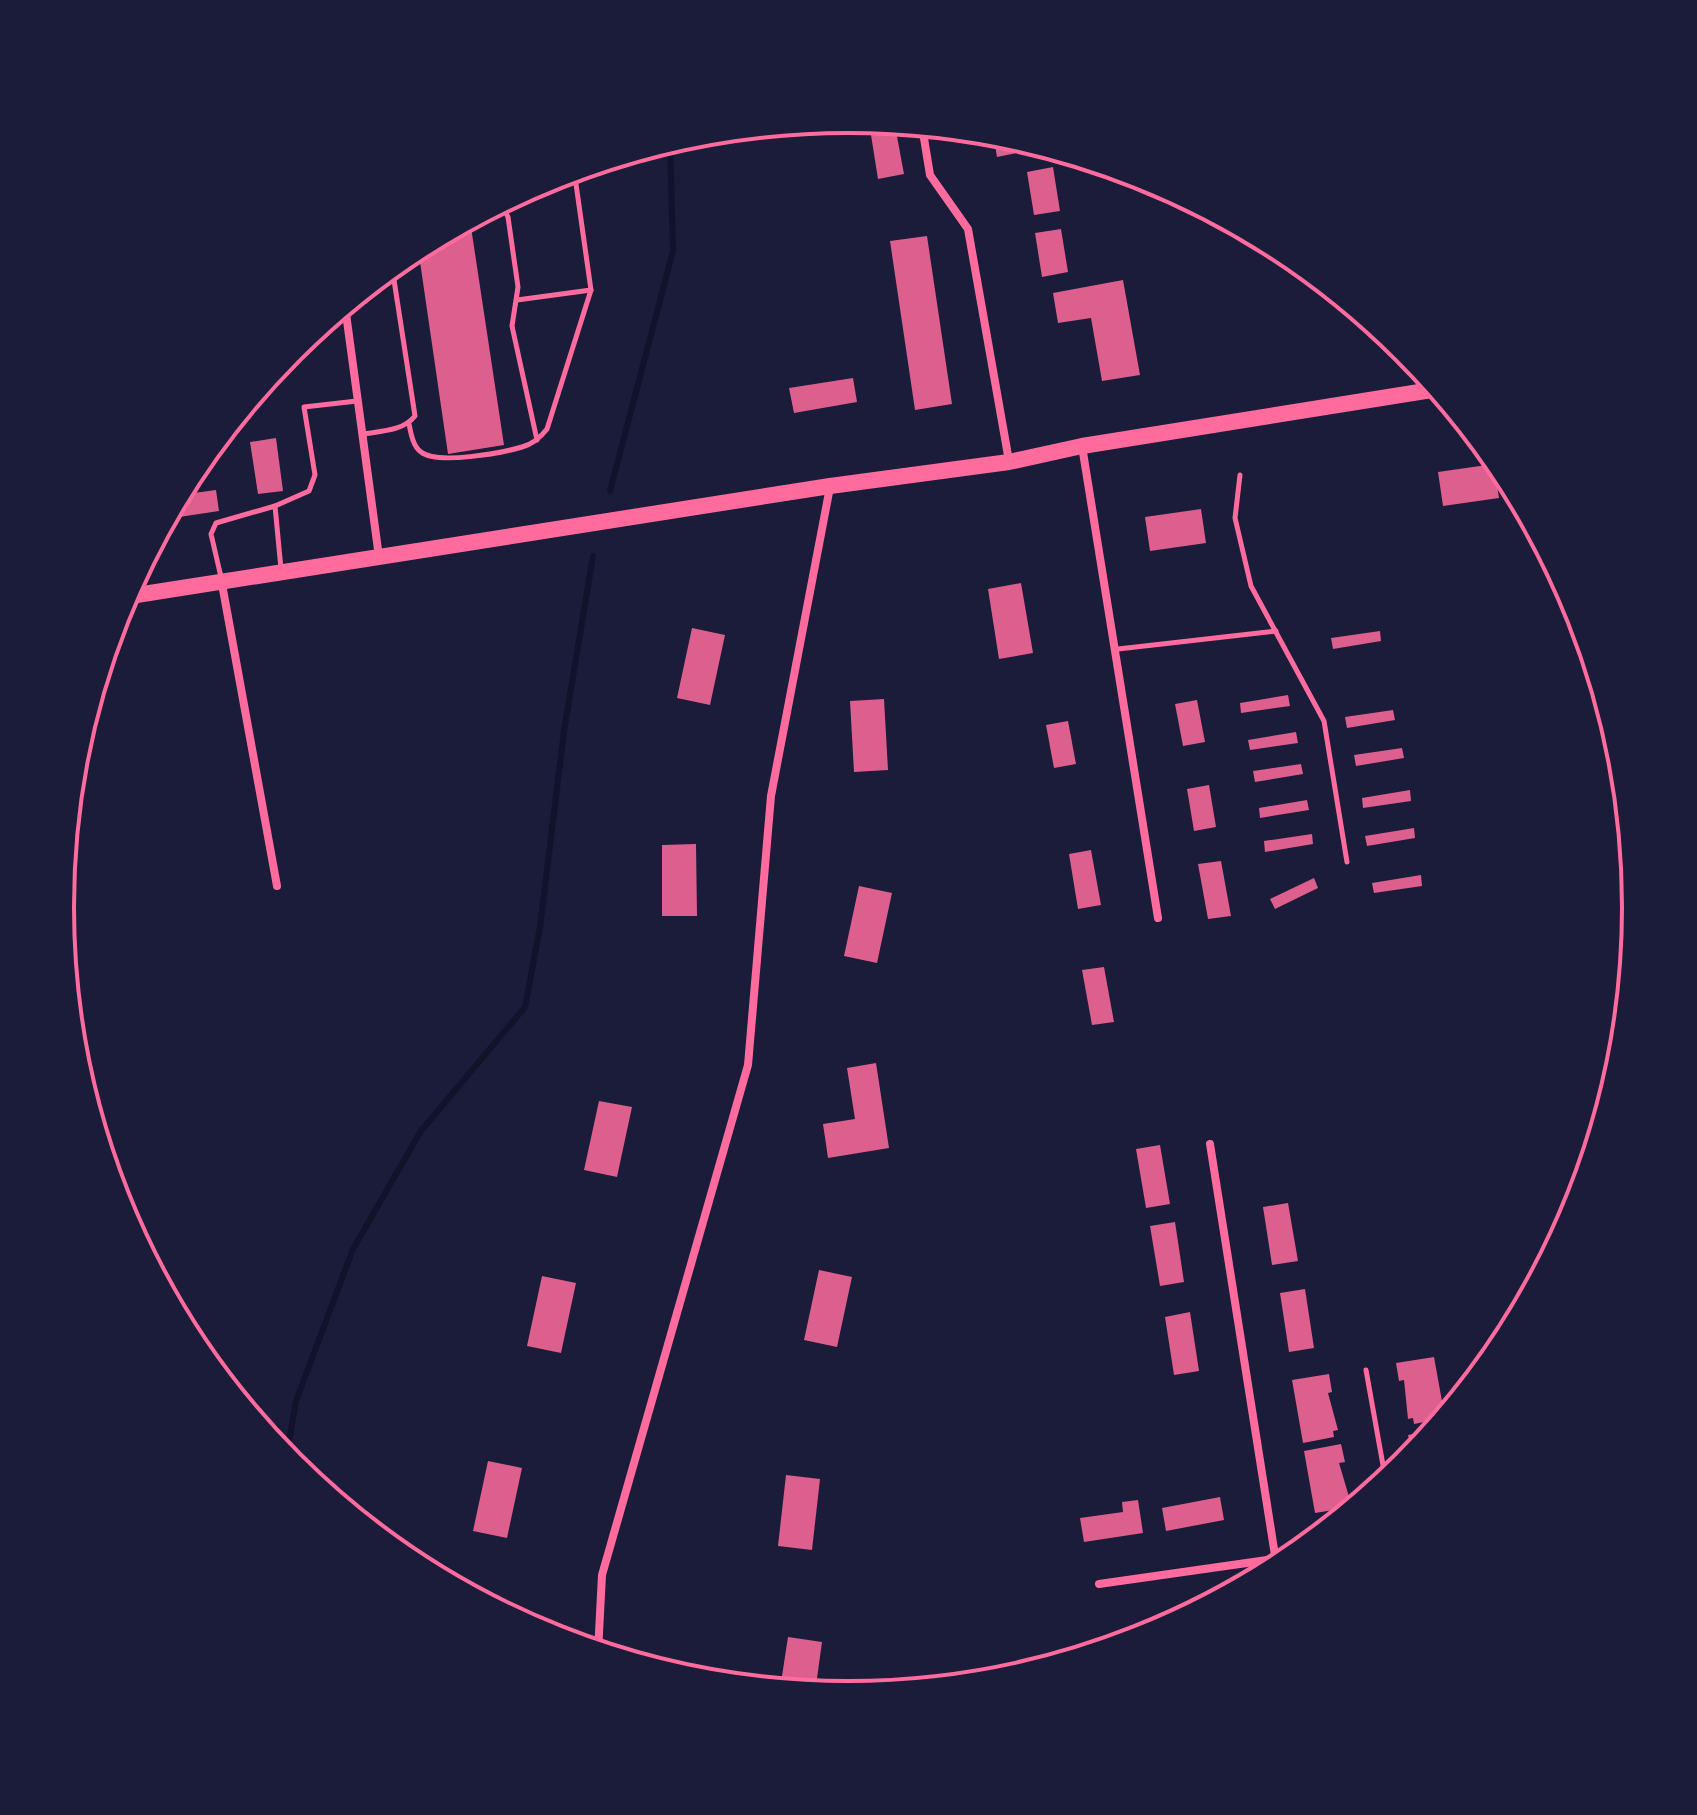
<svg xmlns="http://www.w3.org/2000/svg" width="1697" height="1815" viewBox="0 0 1697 1815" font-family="'Fira Sans Condensed',sans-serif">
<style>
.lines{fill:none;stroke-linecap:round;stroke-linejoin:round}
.stream{stroke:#12122b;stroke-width:6}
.building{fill:#dd5f8e}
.service{stroke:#ff6b9d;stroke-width:5}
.minor{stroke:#ff6b9d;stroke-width:8}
.trunk{stroke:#ff6b9d;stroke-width:16}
.rim{fill:none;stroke:#ff6b9d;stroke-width:4}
</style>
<rect width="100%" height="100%" fill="#1b1b3a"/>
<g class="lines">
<g class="stream">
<polyline points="610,491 673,251 670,142"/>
<polyline points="286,1459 296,1401 353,1249 421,1131 525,1007 540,927 564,731 593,556"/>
</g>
</g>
<g class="building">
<polygon points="896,131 904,174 878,179 871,135"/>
<polygon points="993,133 1020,140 1022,152 997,157"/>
<polygon points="1053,167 1060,211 1034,215 1027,172"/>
<polygon points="471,227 504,445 448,454 418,248 450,231"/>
<polygon points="1061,229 1068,272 1042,277 1035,233"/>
<polygon points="927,236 952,404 915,410 890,241"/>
<polygon points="1123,280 1140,375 1102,381 1091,318 1058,323 1053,293"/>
<polygon points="853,378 857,402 794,413 789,388"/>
<polygon points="276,438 283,491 258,494 250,442"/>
<polygon points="1494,464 1499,498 1443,506 1438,472"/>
<polygon points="216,490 219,511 166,519 179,495"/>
<polygon points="1201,509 1206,543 1150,551 1145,517"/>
<polygon points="1021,583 1033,653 999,659 988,589"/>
<polygon points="692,628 725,635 710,705 677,698"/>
<polygon points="1380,631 1381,641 1333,649 1331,638"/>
<polygon points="1288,695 1290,706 1241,713 1240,703"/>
<polygon points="884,699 888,770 854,772 850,701"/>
<polygon points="1197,700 1205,742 1183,746 1175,704"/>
<polygon points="1393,710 1395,720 1347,728 1345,717"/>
<polygon points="1068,721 1076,764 1054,768 1046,725"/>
<polygon points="1296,732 1298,743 1250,750 1248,740"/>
<polygon points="1402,748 1404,758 1356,766 1354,755"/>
<polygon points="1301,764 1303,774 1255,782 1253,771"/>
<polygon points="1209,785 1216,827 1194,831 1187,789"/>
<polygon points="1410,790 1411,801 1363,808 1362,798"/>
<polygon points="1307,800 1309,810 1260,818 1259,808"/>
<polygon points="1414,828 1415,838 1367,846 1365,836"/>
<polygon points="1312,834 1313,844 1265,852 1264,841"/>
<polygon points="696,844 697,916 662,916 662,845"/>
<polygon points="1091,850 1101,905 1078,909 1069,854"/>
<polygon points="1221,861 1231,916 1208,919 1198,864"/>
<polygon points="1421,875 1422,886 1374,893 1372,883"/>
<polygon points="1314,878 1318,888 1275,909 1270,899"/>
<polygon points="859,886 892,893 877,963 844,956"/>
<polygon points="1104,967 1114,1022 1092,1025 1082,970"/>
<polygon points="876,1063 889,1148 828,1158 823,1124 855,1119 847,1068"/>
<polygon points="599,1101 632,1107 617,1177 584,1170"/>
<polygon points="1160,1145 1170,1204 1146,1208 1136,1149"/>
<polygon points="1288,1203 1298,1261 1272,1265 1263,1207"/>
<polygon points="1175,1222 1184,1282 1160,1286 1150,1226"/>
<polygon points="819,1270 852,1277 837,1347 804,1340"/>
<polygon points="542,1276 576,1283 561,1353 527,1346"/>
<polygon points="1305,1289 1314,1348 1289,1352 1280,1293"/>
<polygon points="1190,1312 1199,1371 1174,1375 1165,1317"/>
<polygon points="1434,1357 1445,1418 1414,1424 1413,1418 1408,1419 1404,1380 1399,1381 1396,1363"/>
<polygon points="1329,1374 1332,1392 1328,1393 1338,1430 1333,1431 1334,1437 1303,1443 1292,1380"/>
<polygon points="1435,1430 1417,1452 1412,1453 1408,1435"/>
<polygon points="1341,1444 1345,1462 1339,1463 1350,1500 1345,1501 1346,1508 1315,1513 1304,1451"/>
<polygon points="488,1461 522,1468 507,1538 473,1531"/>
<polygon points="786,1475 820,1479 812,1550 778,1546"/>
<polygon points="1220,1497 1224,1520 1166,1531 1162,1508"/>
<polygon points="1138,1500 1143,1533 1084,1542 1080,1518 1123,1512 1122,1502"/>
<polygon points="1167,1626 1168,1627 1149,1636 1148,1629"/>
<polygon points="788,1637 822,1642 815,1693 780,1689"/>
</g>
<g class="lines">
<g class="service">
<polyline points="501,203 508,217 518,287 512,326 537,440"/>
<polyline points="517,300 591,290"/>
<path d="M 409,424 C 411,434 413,446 421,452 C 437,465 502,453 522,447 C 533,444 540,438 547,429 L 591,290 L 576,184 L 570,172"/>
<path d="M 363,434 C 382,431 403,431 415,416 L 392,267"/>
<polyline points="1240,475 1235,518 1251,586 1324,721 1347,862"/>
<polyline points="275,506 281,569"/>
<polyline points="221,577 211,534 216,523 275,506 309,491 315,475 304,407 357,401"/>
<polyline points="1118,649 1276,631"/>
<polyline points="1366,1370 1386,1482"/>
</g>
<g class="minor">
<polyline points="922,126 930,175 968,229 1009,461"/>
<polyline points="345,306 379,557"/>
<polyline points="1082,446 1158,918"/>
<polyline points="222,584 277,886"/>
<polyline points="1210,1144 1277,1568"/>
<polyline points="1099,1584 1296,1556"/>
<polyline points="598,1652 602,1575 748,1065 771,796 830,487"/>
</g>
<polyline class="trunk" points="124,597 830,486 1009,462 1082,446 1438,389"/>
</g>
<path d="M0 0H1697V1815H0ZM74 907a774 774 0 1 1 1548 0a774 774 0 1 1-1548 0Z" fill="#1b1b3a" fill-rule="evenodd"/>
<path class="rim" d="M74 907a774 774 0 1 1 1548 0a774 774 0 1 1-1548 0Z"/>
</svg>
